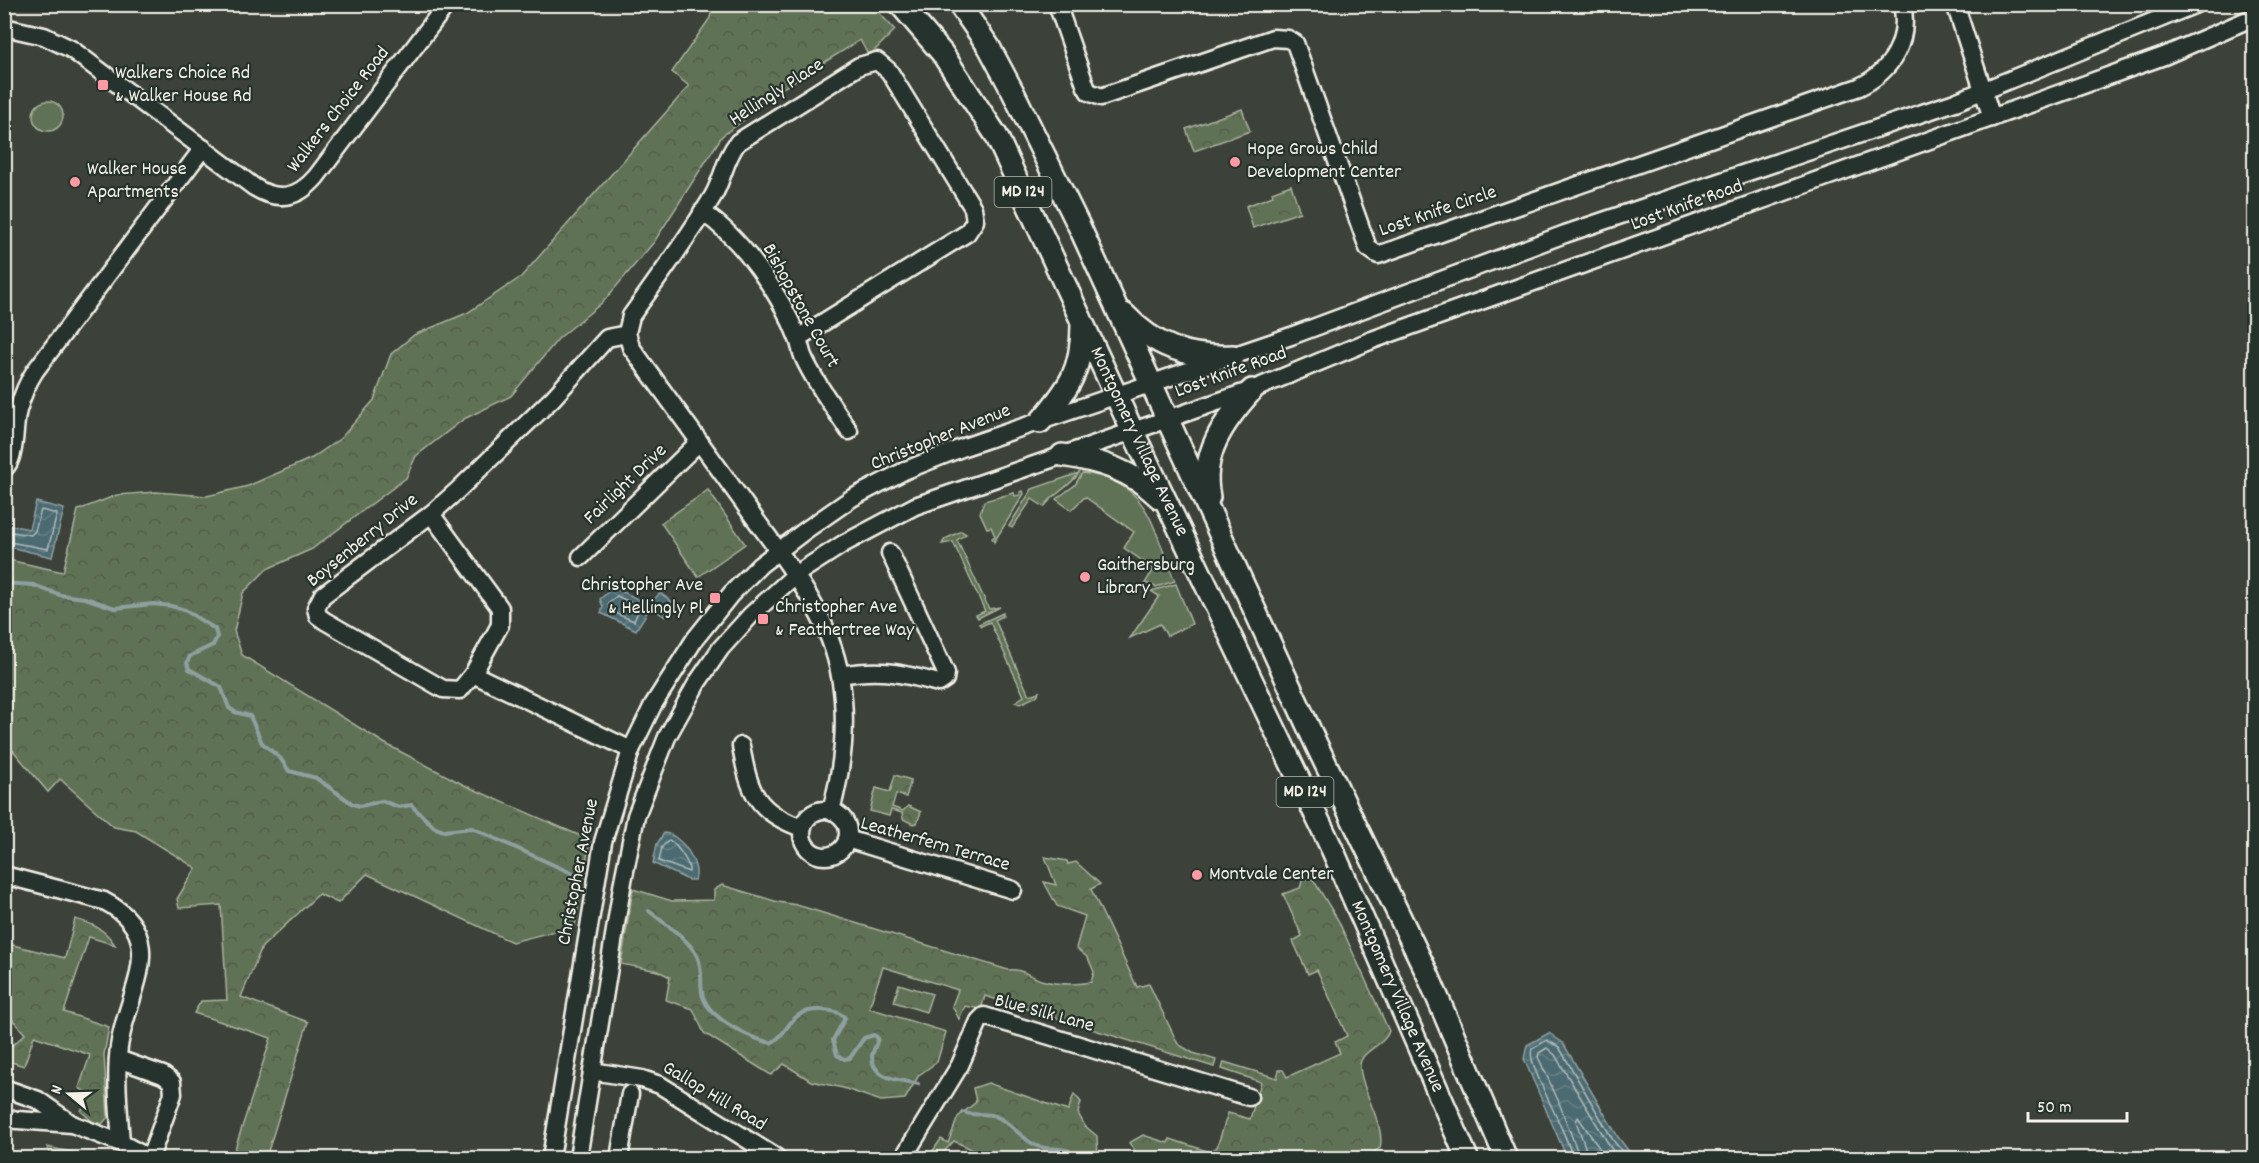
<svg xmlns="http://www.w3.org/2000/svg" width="2259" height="1163" viewBox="0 0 2259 1163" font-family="Dekko,sans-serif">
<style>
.grass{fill:#607254;stroke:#aab29e;stroke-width:1.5}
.forest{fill:url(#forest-crowns);stroke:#aab29e;stroke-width:1.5}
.water{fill:url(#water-waves);stroke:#8fa0a1;stroke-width:1.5}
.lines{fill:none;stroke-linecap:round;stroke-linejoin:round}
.shore{stroke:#b0bbb9;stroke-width:1.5}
.stream{stroke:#8fa0a1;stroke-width:4}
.minor-casing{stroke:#f4f1e8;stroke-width:21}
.major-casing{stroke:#f4f1e8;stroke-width:26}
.minor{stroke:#26332d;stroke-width:16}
.major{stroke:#26332d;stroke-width:21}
.poi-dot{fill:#ff9aa2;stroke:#26332d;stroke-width:2}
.labels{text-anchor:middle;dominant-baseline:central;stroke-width:4.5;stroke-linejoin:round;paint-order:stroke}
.shield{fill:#26332d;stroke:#b6b8b0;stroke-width:1.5}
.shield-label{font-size:18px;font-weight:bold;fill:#f4f1e8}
.poi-label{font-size:20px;fill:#f4f1e8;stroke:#26332d;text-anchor:start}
.street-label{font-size:20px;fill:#f4f1e8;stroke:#26332d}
</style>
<defs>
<pattern id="forest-crowns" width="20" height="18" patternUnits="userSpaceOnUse" patternTransform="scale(1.5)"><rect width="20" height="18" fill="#607254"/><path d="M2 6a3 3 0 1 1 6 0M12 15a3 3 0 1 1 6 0" fill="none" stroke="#535b4c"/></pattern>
<pattern id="water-waves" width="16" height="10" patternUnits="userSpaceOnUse" patternTransform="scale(1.5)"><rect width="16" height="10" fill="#4b6a72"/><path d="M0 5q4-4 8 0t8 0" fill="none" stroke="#668086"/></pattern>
</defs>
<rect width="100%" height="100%" fill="#3c413a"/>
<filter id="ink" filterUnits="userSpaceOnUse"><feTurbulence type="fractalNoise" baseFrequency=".0167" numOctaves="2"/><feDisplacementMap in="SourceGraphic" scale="12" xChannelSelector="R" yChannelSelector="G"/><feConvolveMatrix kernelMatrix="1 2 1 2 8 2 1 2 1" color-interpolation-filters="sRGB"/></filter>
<g filter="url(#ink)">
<g class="grass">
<circle cx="48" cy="116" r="15"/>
<path d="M 1079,473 C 1069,488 1054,493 1044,507 L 1032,499 L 1012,528 L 1009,526 L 1032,489 Z"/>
<path d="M 1082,473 C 1152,481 1152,530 1175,581 L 1156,587 L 1145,583 L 1154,569 L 1124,548 L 1134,532 L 1085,497 L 1071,510 L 1056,499 L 1075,485 Z"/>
<polygon points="1020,492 1023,491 1024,494 994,542 992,538 995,536 991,527 987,528 980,513 984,501 1014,493 1015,496 1020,495"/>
<polygon points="961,531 966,534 957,540 989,609 1000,607 978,618 976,615 985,611 953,542 942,544 945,539"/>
<polygon points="1176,584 1192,624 1167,636 1160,624 1130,638 1159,596 1151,591"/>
<polygon points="1003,613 1003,616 995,620 1029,695 1039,692 1037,696 1020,704 1015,702 1024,696 990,622 981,626 979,624"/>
</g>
<g class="forest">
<polygon points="713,5 872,5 895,30 869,56 860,40 741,114 744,120 722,136 654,242 604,301 558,339 511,396 464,419 416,456 406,478 312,549 267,569 243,593 234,631 242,655 384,743 466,786 590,840 575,926 512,942 367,874 338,903 319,894 262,947 241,997 308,1022 266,1158 232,1158 271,1038 194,1013 201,1001 227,1000 221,905 179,908 177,899 196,868 136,831 114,827 60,779 48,792 5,741 4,559 63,572 78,510 117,495 156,492 207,496 248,486 312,458 341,438 374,400 391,354 414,335 467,313 521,277 689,86 672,72 710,18"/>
<polygon points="1242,109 1250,131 1194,151 1186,129"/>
<polygon points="1291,185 1300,212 1253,228 1246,206 1273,196 1272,192"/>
<polygon points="708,490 745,544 698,577 661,523"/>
<polygon points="895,775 911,780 906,797 896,794 892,807 903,811 908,806 921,812 917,823 913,824 903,819 902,813 891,810 889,816 870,811 876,788 890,792"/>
<path d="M 1045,857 L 1067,861 L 1068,864 L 1076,862 L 1100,884 L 1091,889 L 1137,987 L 1149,984 L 1178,1044 L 1193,1053 L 1216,1060 L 1214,1067 L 985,996 L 981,1009 L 965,1006 L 959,1019 L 952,1006 L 958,990 L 883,967 L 869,1008 L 946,1032 L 937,1062 L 919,1075 L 905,1099 L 881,1101 L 843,1088 L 811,1081 L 784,1064 L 771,1075 L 704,1033 L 693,1009 L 666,1000 L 670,977 L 658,971 L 621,964 L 633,889 L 672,901 L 714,900 L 714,890 L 722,885 L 778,902 L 797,905 L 1008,970 C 1020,968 1030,976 1041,980 C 1058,985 1073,985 1091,982 L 1094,972 L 1088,958 L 1076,948 L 1085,916 L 1057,906 L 1044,882 L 1056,885 Z"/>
<path d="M 1306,868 L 1338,920 L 1389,1031 C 1385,1046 1360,1050 1360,1066 C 1361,1092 1386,1125 1380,1148 L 1365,1158 L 1133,1158 L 1134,1149 L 1129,1143 L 1143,1135 L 1168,1143 L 1170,1139 L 1210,1152 L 1217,1147 L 1228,1113 L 1250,1119 L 1261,1082 L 1222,1069 L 1224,1062 L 1277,1078 L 1279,1070 L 1283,1070 L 1287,1077 L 1340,1053 L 1335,1042 L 1347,1036 L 1317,970 L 1308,974 L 1293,941 L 1302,936 L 1283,894 L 1300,888 Z"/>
<path d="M 75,919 C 93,924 105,929 115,945 L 89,937 L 64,1012 L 109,1027 L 104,1055 L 108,1117 L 102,1124 L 93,1122 L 81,1111 L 89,1094 L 79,1088 L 90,1055 L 34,1036 L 24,1066 L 5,1060 L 5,1052 L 25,1034 L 5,1011 L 5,943 L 65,958 Z"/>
<polygon points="899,984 932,994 926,1012 894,1002"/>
<polygon points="988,1083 1068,1111 1074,1094 1081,1102 1078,1113 1085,1126 1097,1136 1098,1158 981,1158 982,1154 954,1141 938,1158 928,1158 941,1139 948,1143 958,1117 976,1102 973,1088"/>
<polygon points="47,1147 81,1154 80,1158 52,1158"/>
</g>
<g class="water">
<polygon points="36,502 64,509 52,557 5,546 9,525 29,529"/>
<polygon points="614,587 645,603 652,602 660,593 675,604 665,617 655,610 648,611 636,630 601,613 603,607 600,599"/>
<path d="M 664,833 C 681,834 701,864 695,880 L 688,880 L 653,863 L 657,844 Z"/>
<polygon points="1549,1033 1563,1043 1618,1137 1634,1158 1567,1158 1524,1059 1527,1045"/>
</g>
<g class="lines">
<g class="shore">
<polyline points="4,534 12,532 31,535 35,531 41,510 57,514 48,549 4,541"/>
<polygon points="617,596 640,607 634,621 610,611 609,602"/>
<path d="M 669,840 C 677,845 691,864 689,872 L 659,861 L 662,847 Z"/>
<path d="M 1572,1158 C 1570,1135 1525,1064 1532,1049 L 1547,1040 L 1559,1047 L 1613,1140 L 1627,1158"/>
<polyline points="1580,1158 1558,1100 1538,1057 1539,1053 1547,1048 1555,1055 1617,1158"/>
<polyline points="1589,1158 1576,1121 1578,1117 1606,1158"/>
</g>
<g class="stream">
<polyline points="4,583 33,585 60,595 85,598 115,608 153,604 171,606 185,610 215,629 217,637 213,645 190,656 187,663 189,669 221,687 229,708 235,712 250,716 262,743 280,758 289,771 316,778 353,804 360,806 382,801 399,807 411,805 435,828 444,831 472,828 576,875"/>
<path d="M 649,911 C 665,924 688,938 697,956 C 704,970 699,983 703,997 C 711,1020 750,1038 771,1043 C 786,1035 787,1022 799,1015 C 809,1008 838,1008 845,1018 L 833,1040 L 837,1055 L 844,1059 L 850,1058 L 864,1038 L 874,1035 L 878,1038 C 877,1044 873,1050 872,1056 C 872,1080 902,1080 918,1084"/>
<path d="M 963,1112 C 975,1117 984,1112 995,1116 C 1010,1121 1021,1139 1037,1146 C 1047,1150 1058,1147 1069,1151 L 1070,1158"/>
<polyline points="1385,1158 1386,1158"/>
</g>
<defs>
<g id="minor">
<path d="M 1057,4 L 1086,87 L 1089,92 L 1101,97 L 1273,38 L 1288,39 L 1295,43 L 1368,248 L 1378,255 L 1859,87 C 1892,71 1910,41 1902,4"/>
<polyline points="1955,4 1992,118"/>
<path d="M 4,27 L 44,36 L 71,49 L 254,187 C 278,202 298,198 316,177 L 447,4"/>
<path d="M 702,212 C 741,237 782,296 798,339 C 800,344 801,351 803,356 C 814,382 834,407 849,431"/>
<polyline points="627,334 607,338 553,398 458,490 431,514 322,596 316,608 318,616 325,621 443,689 460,690 473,674 631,750"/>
<path d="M 798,338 L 967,233 L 975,221 L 973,208 L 889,71 L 877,61 L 859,66 L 738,142 C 725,158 723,179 713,196 C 688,238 659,277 631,316 L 627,333 L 631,347 C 668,399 706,450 743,502 C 780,555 829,610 840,676 C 848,721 843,767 831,811"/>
<path d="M 4,469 C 17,457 13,427 18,410 C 22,396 27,383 35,371 L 203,148"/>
<polyline points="431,514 500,608 500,625 473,674"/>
<polyline points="581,557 699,442"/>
<path d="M 840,675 C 883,668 898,673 939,683 L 945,679 L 946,673 L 890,553"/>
<path d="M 741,746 C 749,792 756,812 802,828"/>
<circle cx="825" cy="833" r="23"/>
<polyline points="847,839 1013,890"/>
<path d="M 4,875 L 104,901 C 173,937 126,993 119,1047 C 115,1078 119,1111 121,1143"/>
<polyline points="118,1059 163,1075 172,1082 173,1094 150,1158"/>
<polyline points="592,1071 642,1079 660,1085 777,1158"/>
<polyline points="4,1088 38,1100 72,1124"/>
<polyline points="4,1119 72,1124 121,1143 149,1158"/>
<polyline points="551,1158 603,842 631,750 653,705 695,639 731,594 760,565 806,530 852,498 906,470 964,447 1291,336 1565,234 1955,102 2196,4"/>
<polyline points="578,1158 623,881 636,816 667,737 697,683 721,648 751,615 795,575 843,544 915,506 1252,390 1372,340 2164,56 2254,17"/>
<polyline points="619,1158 630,1094"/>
<polyline points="903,1158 960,1065 979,1021 984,1016 1249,1097"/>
</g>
<g id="major">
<path id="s1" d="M 900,4 L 942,53 L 996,135 L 1132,430 L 1333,851 L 1467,1158"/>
<polyline points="959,4 989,47 1013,92 1080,228 1317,746 1427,973 1506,1158"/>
<path d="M 1124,314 C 1155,347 1188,358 1233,356"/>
<path d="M 1040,422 C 1069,388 1082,371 1082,325"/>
<path d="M 1062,455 C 1101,461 1131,470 1160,498"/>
<path d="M 1209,497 C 1200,454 1224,421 1252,390"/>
</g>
</defs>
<use href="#minor" class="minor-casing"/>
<use href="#major" class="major-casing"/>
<use href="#minor" class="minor"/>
<use href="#major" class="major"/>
</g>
</g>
<g class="poi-dot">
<rect x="97" y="79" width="12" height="12" rx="3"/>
<circle cx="1235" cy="162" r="6"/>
<circle cx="75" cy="182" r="6"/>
<circle cx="1085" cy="577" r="6"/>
<rect x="709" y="592" width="12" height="12" rx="3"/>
<rect x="757" y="613" width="12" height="12" rx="3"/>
<circle cx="1197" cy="875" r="6"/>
</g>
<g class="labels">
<g class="shield">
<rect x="994.5" y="177" width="57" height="30" rx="4.5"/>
<rect x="1276.5" y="777" width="57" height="30" rx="4.5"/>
</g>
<g class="shield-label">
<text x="1023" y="192">MD 124</text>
<text x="1305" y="792">MD 124</text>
</g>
<g class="poi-label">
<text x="115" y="74">Walkers Choice Rd<tspan x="115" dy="23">&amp; Walker House Rd</tspan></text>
<text x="1247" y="150">Hope Grows Child<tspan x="1247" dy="23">Development Center</tspan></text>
<text x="87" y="170">Walker House<tspan x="87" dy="23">Apartments</tspan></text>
<text x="1097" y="566">Gaithersburg<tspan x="1097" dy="23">Library</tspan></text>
<text x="703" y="586" text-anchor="end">Christopher Ave<tspan x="703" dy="23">&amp; Hellingly Pl</tspan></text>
<text x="775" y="608">Christopher Ave<tspan x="775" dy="23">&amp; Feathertree Way</tspan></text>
<text x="1209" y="875">Montvale Center</text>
</g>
<g class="street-label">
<text transform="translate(777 93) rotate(-33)">Hellingly Place</text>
<text transform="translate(339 110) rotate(-52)">Walkers Choice Road</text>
<text transform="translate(1687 206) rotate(-20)">Lost Knife Road</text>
<text transform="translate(1438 212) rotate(-19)">Lost Knife Circle</text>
<text transform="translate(800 306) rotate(61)">Bishopstone Court</text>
<text transform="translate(1231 373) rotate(-20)">Lost Knife Road</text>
<text transform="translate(941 438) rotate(-22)">Christopher Avenue</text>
<text stroke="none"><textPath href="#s1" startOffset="501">Montgomery Village Avenue</textPath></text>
<text transform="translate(626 485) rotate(-44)">Fairlight Drive</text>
<text transform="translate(363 541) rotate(-39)">Boysenberry Drive</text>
<text transform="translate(935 845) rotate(16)">Leatherfern Terrace</text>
<text transform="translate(579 872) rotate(-79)">Christopher Avenue</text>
<text stroke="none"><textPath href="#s1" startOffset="1113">Montgomery Village Avenue</textPath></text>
<text transform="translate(1044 1014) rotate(15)">Blue Silk Lane</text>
<text transform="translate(714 1097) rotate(31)">Gallop Hill Road</text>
</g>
</g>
<rect width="2259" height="1163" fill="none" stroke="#26332d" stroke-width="24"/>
<rect x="12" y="12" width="2235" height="1139" fill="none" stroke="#f4f1e8" stroke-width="2" filter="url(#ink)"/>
<g transform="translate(69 1094) rotate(289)" stroke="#26332d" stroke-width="4.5" paint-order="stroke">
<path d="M0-4.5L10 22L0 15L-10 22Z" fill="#f4f1e8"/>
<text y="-9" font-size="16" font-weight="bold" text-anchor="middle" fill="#f4f1e8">N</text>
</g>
<path d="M2028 1112v9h99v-9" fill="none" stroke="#f4f1e8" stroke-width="3"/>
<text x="2037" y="1112" font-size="18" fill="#f4f1e8" stroke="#26332d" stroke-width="4.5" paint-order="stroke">50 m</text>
</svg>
